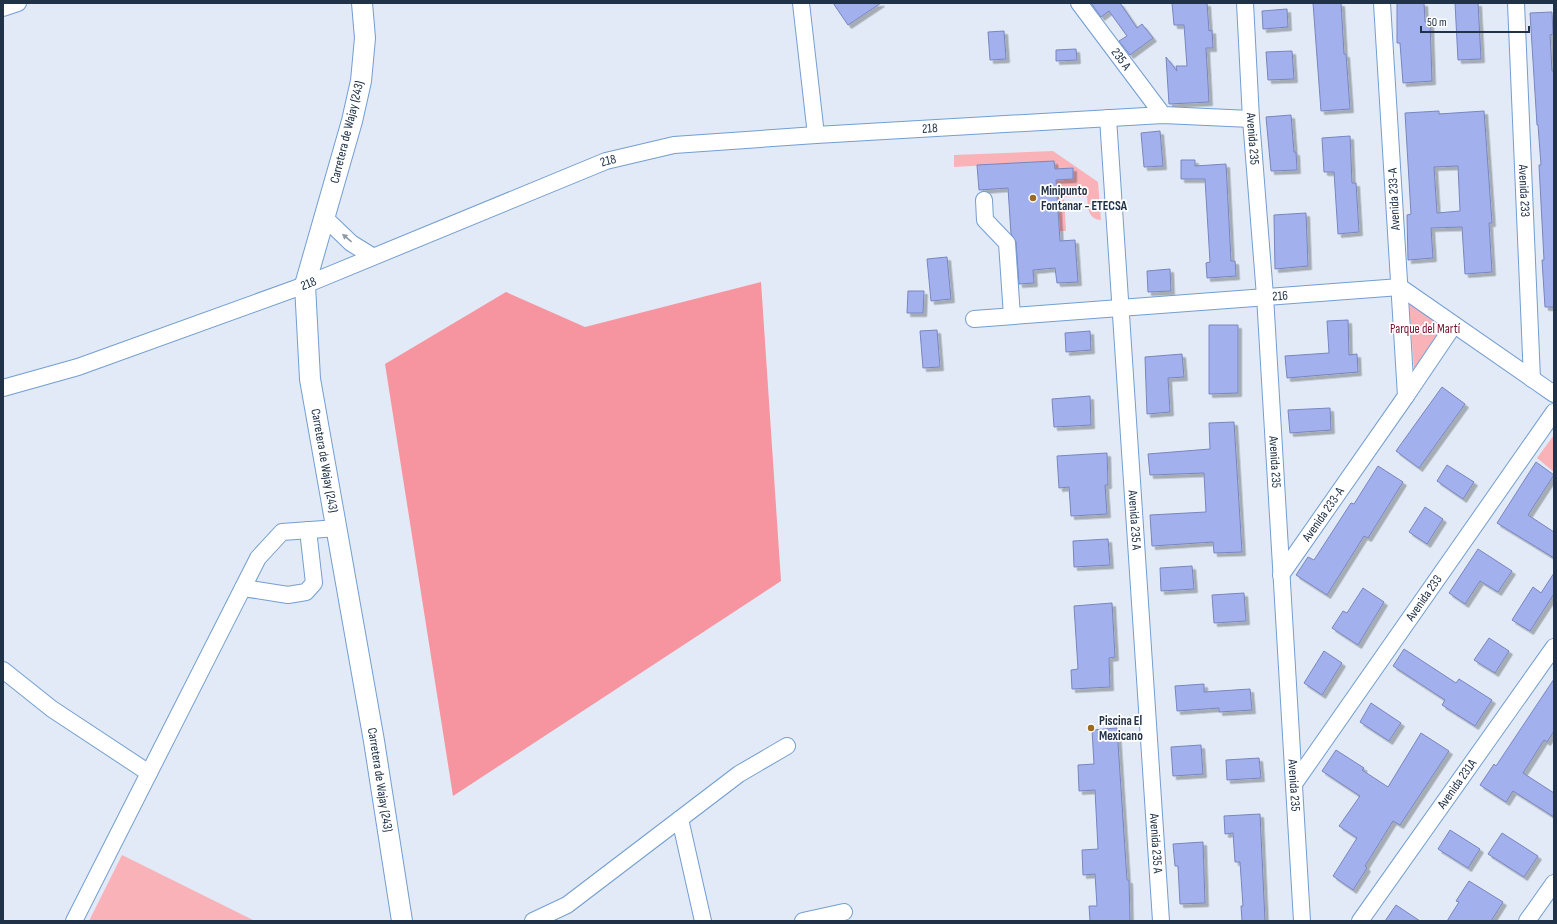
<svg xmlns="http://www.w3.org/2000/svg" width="1557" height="924" viewBox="0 0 1557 924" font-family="'Sofia Sans Condensed',sans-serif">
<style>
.green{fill:#f9b2b8}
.forest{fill:#f6959f}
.building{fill:#a2b1ed;stroke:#7885c0;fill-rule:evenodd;filter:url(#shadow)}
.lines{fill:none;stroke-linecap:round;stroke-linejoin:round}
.minor-casing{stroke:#739ed1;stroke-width:18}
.major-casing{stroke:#739ed1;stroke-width:22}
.minor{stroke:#fff;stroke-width:16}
.major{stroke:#fff;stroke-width:20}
.oneway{fill:#9098a3}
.poi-dot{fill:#9b6b1e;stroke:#fff;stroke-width:1.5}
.labels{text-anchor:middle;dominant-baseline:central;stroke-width:3.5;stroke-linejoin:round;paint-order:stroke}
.street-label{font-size:13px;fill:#203247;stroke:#fff}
.poi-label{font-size:13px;font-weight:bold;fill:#203247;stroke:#fff;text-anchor:start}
.park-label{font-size:13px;fill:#7c0f2c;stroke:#fff}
</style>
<defs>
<filter id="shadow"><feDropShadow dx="3.5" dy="3.5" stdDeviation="0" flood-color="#0004"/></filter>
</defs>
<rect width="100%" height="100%" fill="#e1eaf6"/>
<g class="green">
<path d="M 1053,151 L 1098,182 L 1101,220 C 1088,219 1088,208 1087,197 L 1064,197 L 1066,231 L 1060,231 L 1054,161 L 954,167 L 954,155 Z"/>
<polygon points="1409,302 1444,325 1414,369"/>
<polygon points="1554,435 1554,472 1537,458"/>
<polygon points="122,855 255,921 89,921"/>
</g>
<polygon class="forest" points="761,282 781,581 453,796 385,364 506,292 585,327"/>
<g class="building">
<polygon points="833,3 881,3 848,25"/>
<polygon points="1091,3 1120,3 1137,28 1142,24 1153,38 1130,55 1119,41 1127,36 1109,11 1101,17"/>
<polygon points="1172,3 1207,3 1209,31 1212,30 1213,48 1206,48 1209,102 1169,104 1166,57 1177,71 1176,66 1187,66 1184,25 1174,25"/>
<polygon points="1313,3 1341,3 1344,54 1346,54 1350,109 1321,111"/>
<polygon points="1397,3 1424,3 1425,22 1430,22 1432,81 1403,83 1400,43 1397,43"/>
<polygon points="1455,3 1478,3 1481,59 1458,60"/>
<polygon points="1287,9 1288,27 1263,29 1262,11"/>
<polygon points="1552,12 1553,34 1550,35 1552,71 1554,71 1554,307 1545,307 1542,260 1544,260 1539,165 1541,165 1538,125 1537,125 1530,13"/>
<polygon points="1004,31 1006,59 990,60 988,32"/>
<polygon points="1076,49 1077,60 1056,61 1056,50"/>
<polygon points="1292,51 1294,79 1268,80 1266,52"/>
<path d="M 1439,111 L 1439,114 L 1484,111 L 1492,223 L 1489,223 L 1492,272 L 1465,274 L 1462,227 L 1431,228 L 1433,258 L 1408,260 L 1407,215 L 1411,214 L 1405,113 ZM 1458,166 L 1460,211 L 1437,213 L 1434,167 Z"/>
<polygon points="1291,115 1294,152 1296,152 1297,170 1271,171 1266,117"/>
<polygon points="1160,131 1163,166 1144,167 1141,133"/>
<polygon points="1350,136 1352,183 1356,183 1359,232 1338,234 1334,172 1324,172 1322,138"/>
<polygon points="1181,160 1195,160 1195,166 1226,164 1231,261 1235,261 1236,276 1207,278 1206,263 1210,262 1205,179 1181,179"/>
<polygon points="1054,161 1055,169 1073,168 1073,179 1056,180 1060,241 1075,240 1078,282 1057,283 1055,268 1033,270 1034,283 1019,284 1016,242 1011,234 1008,188 979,190 977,165"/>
<polygon points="1306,213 1308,266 1275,269 1274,215"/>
<polygon points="947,257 951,299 931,301 927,259"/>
<polygon points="1170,269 1171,291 1148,292 1147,271"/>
<polygon points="908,291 924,291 923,313 907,313"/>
<polygon points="1348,320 1349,355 1357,354 1358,372 1287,378 1285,356 1329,353 1327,321"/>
<polygon points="1209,325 1238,325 1238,393 1209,394"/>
<polygon points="937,330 940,367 923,368 920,331"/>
<polygon points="1090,331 1091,350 1066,352 1065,333"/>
<polygon points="1182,354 1184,377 1168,378 1170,412 1147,414 1145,357"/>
<polygon points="1442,387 1465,404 1419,468 1396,451"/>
<polygon points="1090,396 1091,425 1054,427 1052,399"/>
<polygon points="1330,408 1331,430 1290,433 1288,410"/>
<polygon points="1234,422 1242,552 1214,553 1213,542 1152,546 1150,515 1206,512 1204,473 1150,475 1148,454 1210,449 1209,423"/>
<polygon points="1107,453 1108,485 1105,485 1107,514 1071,516 1069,487 1059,488 1057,456"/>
<polygon points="1536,462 1554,475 1528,515 1554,532 1554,558 1497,523"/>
<polygon points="1447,465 1474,482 1463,499 1437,481"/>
<polygon points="1378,466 1403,482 1368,538 1364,536 1327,595 1296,575 1308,557 1314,560 1351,503 1354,504"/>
<polygon points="1425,507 1443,519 1427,544 1409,532"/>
<polygon points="1108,539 1110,565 1074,567 1073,541"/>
<polygon points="1478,549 1512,571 1498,592 1480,581 1465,604 1449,593"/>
<polygon points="1192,566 1194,589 1161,591 1160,568"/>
<polygon points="1554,573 1554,594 1530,631 1512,620 1533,587 1541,593"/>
<polygon points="1363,588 1384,602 1358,645 1332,628 1343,611 1347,613"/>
<polygon points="1244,593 1246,621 1214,623 1212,595"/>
<polygon points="1112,603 1115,657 1109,658 1110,687 1072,689 1071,670 1078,669 1074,606"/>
<polygon points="1489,638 1509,651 1495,673 1474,660"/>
<polygon points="1404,649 1456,683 1459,679 1492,700 1475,726 1442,705 1445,700 1393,666"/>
<polygon points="1324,651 1342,663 1322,695 1304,683"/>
<polygon points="1554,679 1554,731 1547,742 1544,740 1523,773 1554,793 1554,817 1513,791 1506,802 1480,785 1494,764 1496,766"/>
<polygon points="1204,684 1204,692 1250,689 1252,710 1219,712 1219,708 1177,711 1175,686"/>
<polygon points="1371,703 1401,723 1389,741 1360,722"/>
<polygon points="1117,728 1127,880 1129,880 1130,921 1090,921 1089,906 1097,906 1095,874 1083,875 1082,850 1098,849 1095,790 1079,791 1078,765 1094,764 1092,730"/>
<polygon points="1421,733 1449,751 1400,825 1393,821 1365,866 1367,868 1353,890 1333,876 1357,838 1339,826 1360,796 1322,771 1336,750 1364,768 1362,770 1388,787"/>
<polygon points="1201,745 1203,774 1173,776 1171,747"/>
<polygon points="1259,758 1261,778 1227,780 1226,760"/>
<polygon points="1260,814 1265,921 1242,921 1241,906 1243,906 1240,862 1235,862 1233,833 1225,834 1224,816"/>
<polygon points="1450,830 1480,849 1468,868 1438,849"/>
<polygon points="1502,833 1538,856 1524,877 1488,854"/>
<polygon points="1203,842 1205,903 1180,904 1178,866 1175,866 1173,844"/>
<polygon points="1469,881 1503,902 1491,921 1447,921 1459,902 1456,901"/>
<polygon points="1396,905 1420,921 1385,921"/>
</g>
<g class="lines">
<defs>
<g id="minor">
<polyline points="801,3 816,135"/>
<path id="s1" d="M 1079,3 L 1163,115"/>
<path id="s2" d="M 1245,3 L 1251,119 L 1265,296 L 1302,921"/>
<path id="s3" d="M 1516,3 L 1532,379"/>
<polyline points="3,8 18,3"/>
<path id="s4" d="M 1108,118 L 1161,921"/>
<polyline points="984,200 985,220 1007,243 1012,316"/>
<polyline points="324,217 351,243 372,256"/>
<path id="s5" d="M 974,319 L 1400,287 L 1554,394"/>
<path id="s6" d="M 3,388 L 78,367 L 305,285 L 606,161 L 674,145 L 816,135 L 1163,115 L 1251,119"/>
<polyline points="1406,396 1454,325"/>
<path id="s7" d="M 1281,575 L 1406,396 L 1382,3"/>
<polyline points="243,588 288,595 306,592 314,583 308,530"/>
<polyline points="3,670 52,709 149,773"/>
<path id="s8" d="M 1294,784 L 1554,412"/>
<polyline points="680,819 703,921"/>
<polyline points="74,921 258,558 282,532 338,528"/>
<polyline points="533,921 567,905 739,774 787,746"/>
<polyline points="803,921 844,912"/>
<path id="s9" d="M 1360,921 L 1554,647"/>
<polyline points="1527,921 1554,883"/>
</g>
<g id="major">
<path id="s10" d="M 362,3 L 365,38 L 361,81 L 352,121 L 305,285 L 310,379 L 374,741 L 402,921"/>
</g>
</defs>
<use href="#minor" class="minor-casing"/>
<use href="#major" class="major-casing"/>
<use href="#minor" class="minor"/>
<use href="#major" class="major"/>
</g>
<defs><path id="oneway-solid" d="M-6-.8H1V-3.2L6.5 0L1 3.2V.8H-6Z"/></defs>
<use class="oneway" href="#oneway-solid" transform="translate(347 238) rotate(-140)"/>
<g class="poi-dot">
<circle cx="1033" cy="198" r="4"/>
<circle cx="1091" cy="728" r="4"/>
</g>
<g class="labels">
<g class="street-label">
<text stroke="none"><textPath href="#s1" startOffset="70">235 A</textPath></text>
<text stroke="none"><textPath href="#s6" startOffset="971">218</textPath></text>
<text transform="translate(347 132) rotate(-76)">Carretera de Wajay (243)</text>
<text stroke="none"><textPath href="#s2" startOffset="136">Avenida 235</textPath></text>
<text stroke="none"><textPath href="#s6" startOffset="647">218</textPath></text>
<text stroke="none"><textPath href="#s3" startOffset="188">Avenida 233</textPath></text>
<text transform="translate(1394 199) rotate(-93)">Avenida 233-A</text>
<text stroke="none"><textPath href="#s6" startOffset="323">218</textPath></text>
<text stroke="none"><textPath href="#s5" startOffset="307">216</textPath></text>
<text stroke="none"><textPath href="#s10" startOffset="467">Carretera de Wajay (243)</textPath></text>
<text stroke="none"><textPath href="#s2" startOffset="460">Avenida 235</textPath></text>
<text stroke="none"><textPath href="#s7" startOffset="74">Avenida 233-A</textPath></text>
<text stroke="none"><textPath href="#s4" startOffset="403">Avenida 235 A</textPath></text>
<text stroke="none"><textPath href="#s8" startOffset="227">Avenida 233</textPath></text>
<text stroke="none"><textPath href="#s10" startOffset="791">Carretera de Wajay (243)</textPath></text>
<text stroke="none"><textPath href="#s9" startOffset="168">Avenida 231A</textPath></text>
<text stroke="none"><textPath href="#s2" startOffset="784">Avenida 235</textPath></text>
<text stroke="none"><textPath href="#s4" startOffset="727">Avenida 235 A</textPath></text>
</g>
<g class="poi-label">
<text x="1041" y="191">Minipunto<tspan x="1041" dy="15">Fontanar - ETECSA</tspan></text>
<text x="1099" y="721">Piscina El<tspan x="1099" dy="15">Mexicano</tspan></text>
</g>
<g class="park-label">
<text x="1425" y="329">Parque del Martí</text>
</g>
</g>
<rect width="1557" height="924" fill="none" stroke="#203247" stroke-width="8"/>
<path d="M1421 26v6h108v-6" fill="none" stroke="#203247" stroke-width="2"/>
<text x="1427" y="26" font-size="12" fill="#203247" stroke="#ffffff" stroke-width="3" paint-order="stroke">50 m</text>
</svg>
